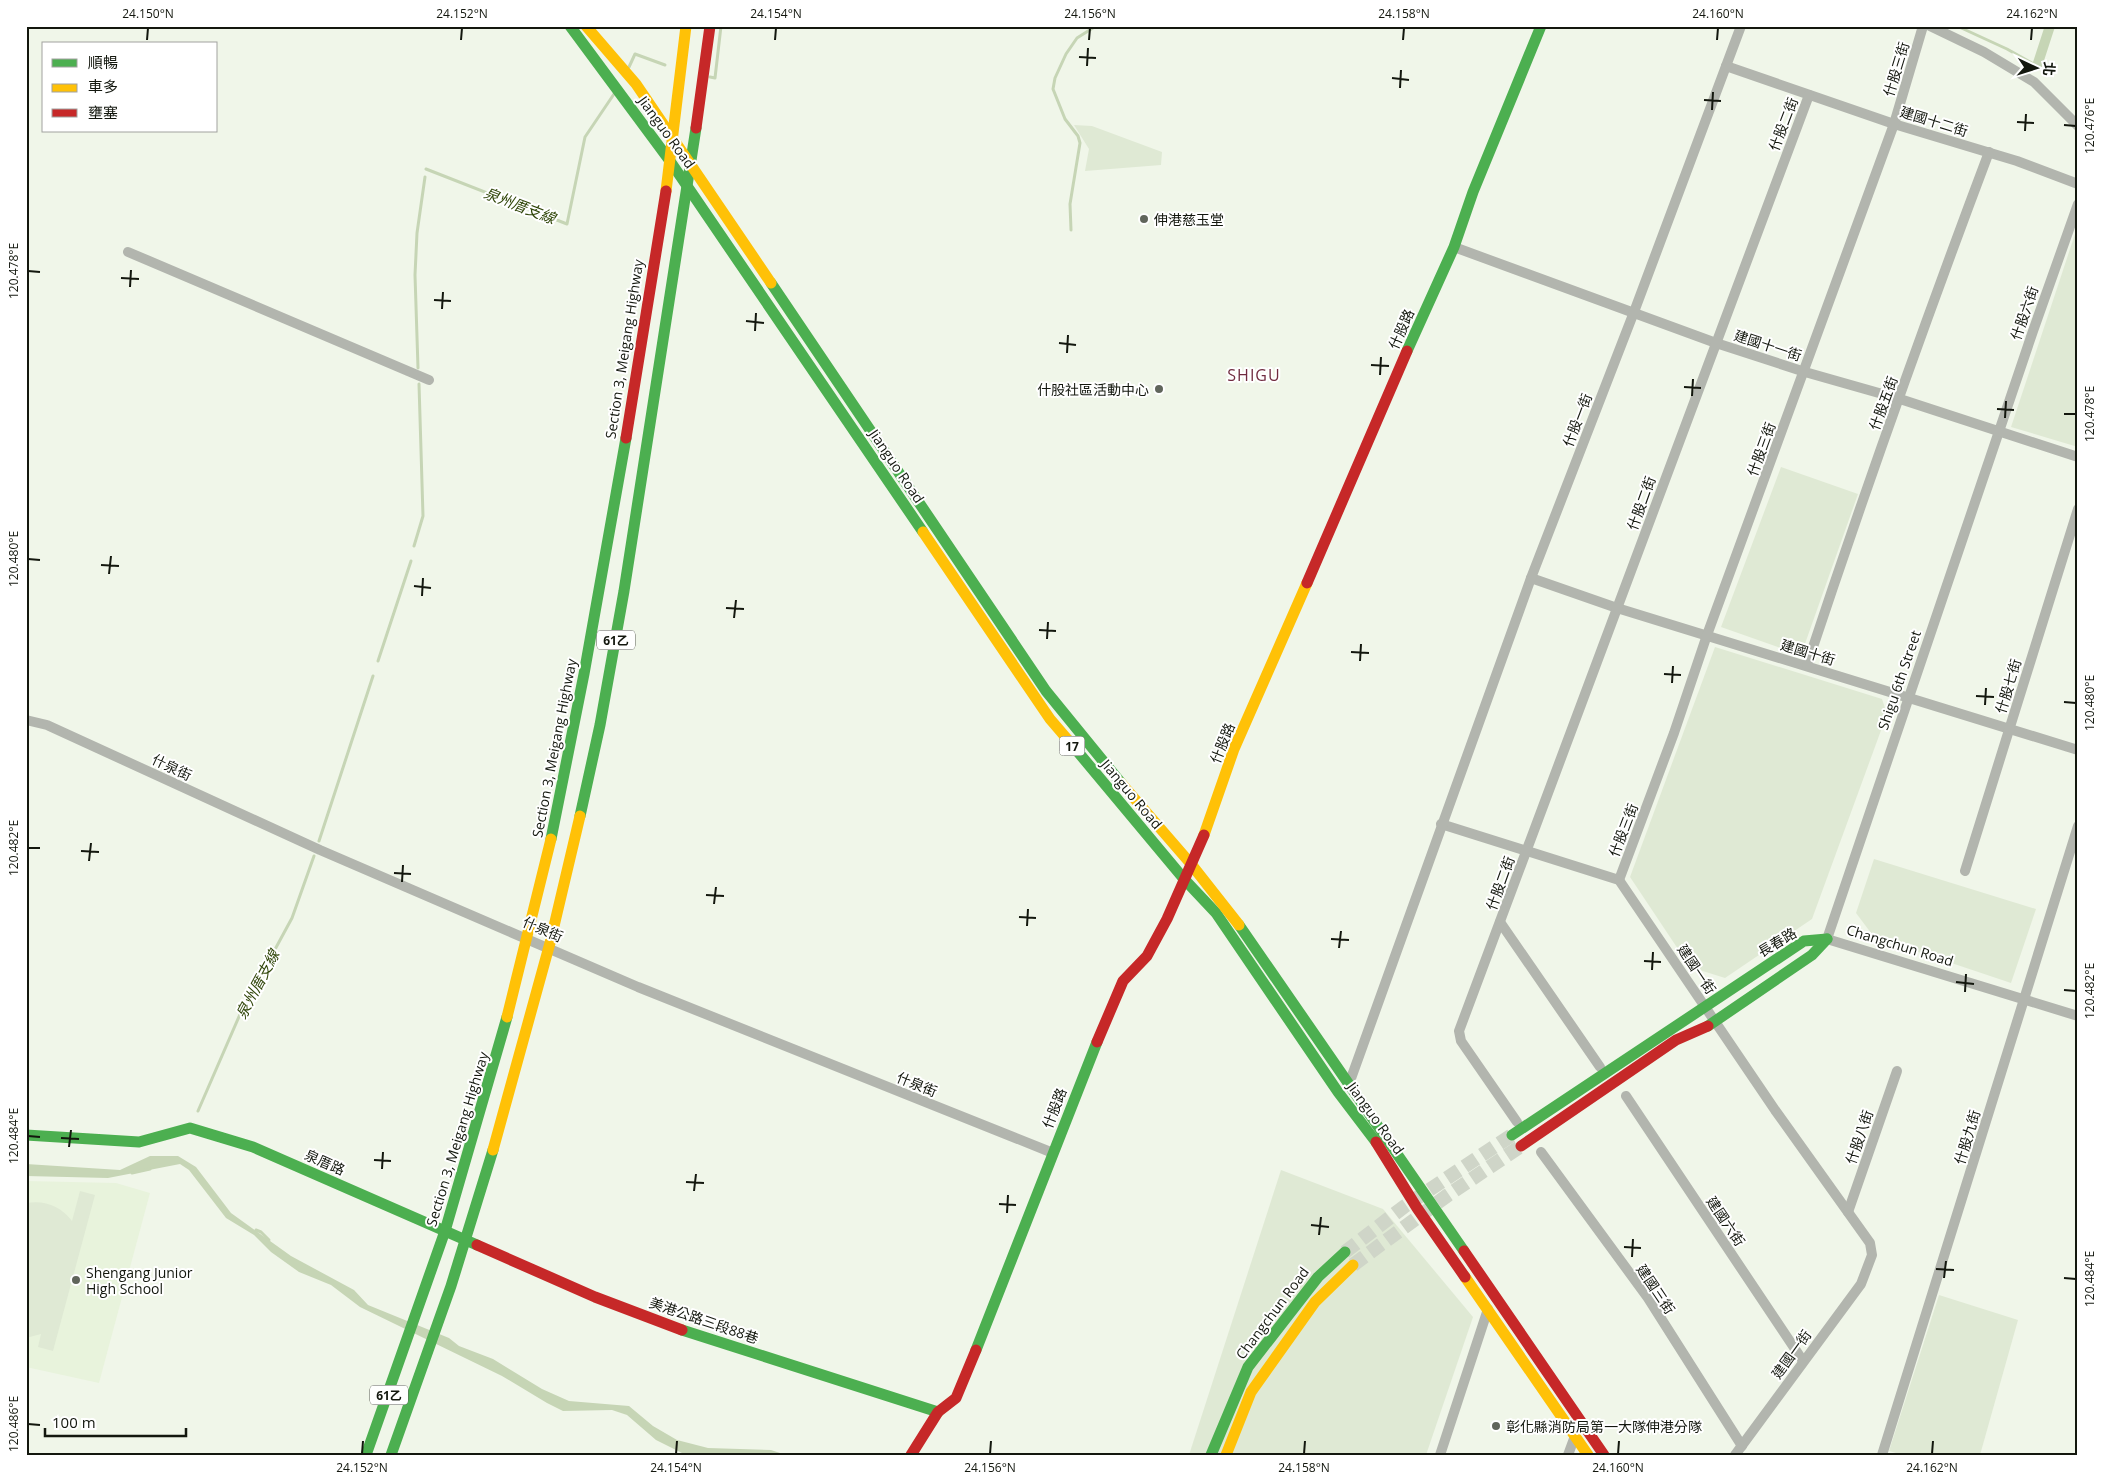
<svg xmlns="http://www.w3.org/2000/svg" width="2104" height="1481" viewBox="0 0 2104 1481" font-family="'Open Sans','Noto Sans TC',sans-serif">
<style>
.built{fill:#e8f3dc}
.green{fill:#dfe9d4}
.water{fill:#c6d5b5}
.lines{fill:none;stroke-linecap:round;stroke-linejoin:round}
.stream{stroke:#c6d5b5;stroke-width:3}
.canal{stroke:#c6d5b5;stroke-width:10}
.secondary-tunnel{stroke:#cfd5c8;stroke-width:14;stroke-dasharray:14 7;stroke-linecap:butt}
.street{stroke:#b2b5ae;stroke-width:10}
.fast{stroke:#4caf50;stroke-width:11}
.slow{stroke:#ffc107;stroke-width:11}
.jam{stroke:#c62828;stroke-width:11}
.ticks{fill:none;stroke:#13170e;stroke-width:2}
.poi-dot{fill:#60655b;stroke:#fff;stroke-width:2}
.labels{text-anchor:middle;dominant-baseline:central;stroke-width:4;stroke-linejoin:round;paint-order:stroke}
.shield{fill:#fff;stroke:#5a5d56;stroke-width:1}
.shield-label{font-size:12px;font-weight:bold;fill:#13170e}
.street-label{font-size:14px;fill:#13170e;stroke:#fff}
.poi-label{font-size:14px;fill:#13170e;stroke:#fff;text-anchor:start}
.water-label{font-size:15px;font-style:italic;fill:#304609;stroke:#fff}
.quarter-label{font-size:16px;letter-spacing:1px;fill:#702b3f;stroke:#fff}
.neatline{fill:none;stroke:#13170e;stroke-width:2}
.ticks-label{font-size:12px;text-anchor:middle;fill:#13170e}
</style>
<rect width="100%" height="100%" fill="#f0f6e9"/>
<polygon class="built" points="26,1181 116,1183 150,1193 99,1383 26,1367"/>
<g class="green">
<polygon points="1074,125 1092,126 1162,152 1161,165 1085,171 1089,149"/>
<polygon points="2078,225 2078,447 2011,427"/>
<polygon points="1781,467 1858,494 1801,655 1721,627"/>
<polygon points="1715,647 1882,699 1887,714 1812,919 1725,978 1690,967 1630,877"/>
<polygon points="1874,859 2036,909 2011,983 1874,937 1856,913"/>
<polygon points="1281,1170 1383,1209 1473,1317 1426,1455 1189,1455"/>
<path d="M 80,1191 L 95,1195 L 53,1351 L 38,1347 L 41,1334 L 26,1338 L 26,1203 C 46,1200 60,1206 72,1221 Z"/>
<polygon points="1939,1295 2018,1320 1980,1455 1903,1455 1889,1451"/>
</g>
<polygon class="water" points="150,1156 178,1156 196,1167 231,1213 291,1256 354,1290 368,1305 449,1338 459,1346 493,1359 542,1389 569,1401 629,1406 653,1426 677,1440 708,1448 771,1450 786,1455 686,1455 656,1440 627,1415 612,1410 563,1411 547,1403 502,1376 360,1307 331,1285 299,1272 271,1252 254,1235 226,1218 189,1170 180,1164 108,1178 26,1176 26,1164 120,1170"/>
<g class="lines">
<g class="stream">
<polyline points="1957,26 2007,49 2037,66"/>
<polyline points="629,67 635,54 665,65"/>
<polyline points="710,77 715,78 721,26"/>
<polyline points="426,169 567,224 585,137 614,94"/>
<polyline points="1071,230 1070,204 1080,143 1078,136 1065,119 1053,89 1055,78 1066,54 1077,38 1096,26"/>
<polyline points="418,368 415,275 417,233 425,177"/>
<polyline points="414,546 423,516 419,384"/>
<polyline points="378,661 411,561"/>
<polyline points="319,841 373,676"/>
<polyline points="198,1111 241,1012 292,918 314,856"/>
<polyline points="132,1173 150,1169"/>
<polyline points="256,1230 261,1232 269,1240"/>
</g>
<polyline class="canal" points="2037,66 2050,26"/>
<g class="secondary-tunnel">
<polyline points="1345,1252 1405,1206 1512,1135"/>
<polyline points="1353,1265 1448,1195 1521,1146"/>
</g>
<g class="street">
<polyline points="1930,26 1984,52 2034,82 2078,126"/>
<polyline points="1726,66 1894,124 2017,161 2078,184"/>
<polyline points="2078,204 2033,331 1827,939 2078,1016"/>
<polyline points="1454,247 1716,343 1805,372 1900,399 2078,457"/>
<polyline points="128,252 429,380"/>
<polyline points="1531,578 1617,608 2078,750"/>
<path d="M 1807,665 C 1864,493 1925,322 1989,152"/>
<polyline points="26,720 47,725 320,850 638,987 1053,1153"/>
<polyline points="1441,824 1619,880 1775,1110 1870,1243 1872,1255 1861,1284 1735,1455"/>
<polyline points="1965,871 2078,509"/>
<polyline points="1619,880 1674,733 1707,635 1894,124 1923,26"/>
<polyline points="1500,922 1600,1067"/>
<polyline points="1349,1084 1531,578 1634,312 1741,26"/>
<polyline points="1626,1096 1803,1361"/>
<polyline points="1517,1122 1461,1041 1459,1031 1809,95"/>
<polyline points="1541,1152 1648,1298 1742,1446"/>
<polyline points="1848,1212 1897,1071"/>
<polyline points="1440,1455 1488,1309"/>
<polyline points="1568,1455 1575,1436"/>
<polyline points="1882,1455 2078,826"/>
</g>
<g class="fast">
<polyline points="570,26 670,161 923,532"/>
<polyline points="771,283 1046,691 1121,783"/>
<polyline points="1407,351 1454,247 1473,192 1541,26"/>
<polyline points="1068,740 1184,879 1216,913 1338,1092 1376,1142"/>
<polyline points="580,816 600,725 624,591 696,128"/>
<polyline points="551,839 584,674 626,438"/>
<polyline points="1239,925 1464,1251"/>
<polyline points="1708,1026 1812,955 1827,939"/>
<polyline points="26,1135 139,1142 190,1128 253,1147 477,1245"/>
<polyline points="1512,1135 1804,941 1827,939"/>
<polyline points="682,1330 938,1412"/>
<polyline points="976,1350 1097,1042"/>
<polyline points="366,1455 445,1231 507,1017"/>
<polyline points="391,1455 451,1286 493,1150"/>
<polyline points="1211,1455 1248,1367 1318,1277 1345,1252"/>
</g>
<g class="slow">
<polyline points="586,26 636,84 771,283"/>
<polyline points="666,191 686,26"/>
<polyline points="923,532 1050,719 1068,740"/>
<polyline points="1121,783 1191,864 1239,925"/>
<polyline points="1204,835 1234,749 1307,583"/>
<polyline points="507,1017 551,839"/>
<polyline points="493,1150 550,943 580,816"/>
<polyline points="1465,1277 1588,1455"/>
<polyline points="1226,1455 1251,1392 1315,1302 1353,1265"/>
</g>
<g class="jam">
<polyline points="696,128 710,26"/>
<polyline points="626,438 666,191"/>
<polyline points="1307,583 1407,351"/>
<polyline points="1097,1042 1123,981 1147,956 1167,919 1204,835"/>
<polyline points="1376,1142 1417,1208 1465,1277"/>
<polyline points="1521,1146 1676,1040 1708,1026"/>
<polyline points="477,1245 595,1297 682,1330"/>
<polyline points="1464,1251 1604,1455"/>
<polyline points="911,1455 938,1412 956,1398 976,1350"/>
</g>
</g>
<path class="ticks" d="M 147,40 L 148,28M 461,40 L 462,28M 775,40 L 776,28M 1089,40 L 1090,28M 1403,40 L 1404,28M 1717,40 L 1718,28M 2031,40 L 2032,28M 1079,57 L 1096,58M 1087,66 L 1088,48M 1392,78 L 1409,80M 1400,88 L 1401,70M 1704,100 L 1721,101M 1712,110 L 1713,92M 2017,122 L 2034,123M 2064,125 L 2076,126M 2025,131 L 2026,114M 28,271 L 40,272M 121,278 L 139,279M 130,287 L 131,270M 434,300 L 451,301M 442,309 L 443,292M 746,321 L 764,323M 755,331 L 756,313M 1059,343 L 1076,345M 1067,353 L 1068,335M 1371,365 L 1389,366M 1380,375 L 1381,357M 1684,387 L 1701,388M 1692,396 L 1693,379M 1997,409 L 2014,410M 2064,414 L 2076,414M 2005,418 L 2006,401M 28,559 L 40,560M 101,565 L 119,566M 109,574 L 111,556M 414,586 L 431,588M 422,596 L 423,578M 726,608 L 744,609M 734,618 L 736,600M 1039,630 L 1056,631M 1047,639 L 1048,622M 1351,652 L 1369,653M 1360,661 L 1361,644M 1664,674 L 1681,675M 1672,683 L 1673,666M 1976,696 L 1994,697M 2064,702 L 2076,703M 1985,705 L 1986,688M 28,848 L 40,848M 81,851 L 99,852M 89,861 L 91,843M 394,873 L 411,874M 402,882 L 403,865M 706,895 L 724,896M 714,904 L 716,887M 1019,917 L 1036,918M 1027,926 L 1028,909M 1331,939 L 1349,940M 1339,948 L 1341,931M 1644,961 L 1661,962M 1652,970 L 1653,952M 1956,982 L 1974,984M 2064,990 L 2076,991M 1965,992 L 1966,974M 28,1136 L 40,1137M 61,1138 L 79,1139M 69,1147 L 71,1130M 374,1160 L 391,1161M 382,1169 L 383,1152M 686,1182 L 704,1183M 694,1191 L 696,1174M 999,1204 L 1016,1205M 1007,1213 L 1008,1195M 1311,1225 L 1329,1227M 1319,1235 L 1321,1217M 1624,1247 L 1641,1248M 1632,1257 L 1633,1239M 1936,1269 L 1954,1270M 1944,1278 L 1946,1261M 2064,1278 L 2076,1279M 28,1424 L 40,1425M 362,1454 L 363,1441M 676,1454 L 677,1441M 990,1454 L 991,1441M 1304,1454 L 1305,1441M 1618,1454 L 1619,1441M 1932,1454 L 1933,1441"/>
<g class="poi-dot">
<circle cx="1144" cy="219" r="5"/>
<circle cx="1159" cy="389" r="5"/>
<circle cx="76" cy="1280" r="5"/>
<circle cx="1496" cy="1426" r="5"/>
</g>
<g class="labels">
<g class="shield">
<rect x="597" y="630.5" width="38" height="19" rx="4"/>
<rect x="1059.5" y="736.5" width="25" height="19" rx="4"/>
<rect x="370" y="1385.5" width="38" height="19" rx="4"/>
</g>
<g class="shield-label">
<text x="616" y="640">61乙</text>
<text x="1072" y="746">17</text>
<text x="389" y="1395">61乙</text>
</g>
<g class="street-label">
<text transform="translate(1896 69) rotate(-73)">什股三街</text>
<text transform="translate(1934 121) rotate(17)">建國十二街</text>
<text transform="translate(1783 124) rotate(-69)">什股二街</text>
<text transform="translate(667 132) rotate(54)">Jianguo Road</text>
<text transform="translate(2024 313) rotate(-71)">什股六街</text>
<text transform="translate(1401 329) rotate(-66)">什股路</text>
<text transform="translate(1768 345) rotate(18)">建國十一街</text>
<text transform="translate(624 349) rotate(-81)">Section 3, Meigang Highway</text>
<text transform="translate(1883 403) rotate(-70)">什股五街</text>
<text transform="translate(1577 420) rotate(-69)">什股一街</text>
<text transform="translate(1761 449) rotate(-70)">什股三街</text>
<text transform="translate(897 466) rotate(56)">Jianguo Road</text>
<text transform="translate(1641 503) rotate(-70)">什股二街</text>
<text transform="translate(1808 652) rotate(17)">建國十街</text>
<text transform="translate(1899 680) rotate(-71)">Shigu 6th Street</text>
<text transform="translate(2008 686) rotate(-73)">什股七街</text>
<text transform="translate(1222 743) rotate(-68)">什股路</text>
<text transform="translate(554 748) rotate(-79)">Section 3, Meigang Highway</text>
<text transform="translate(172 767) rotate(25)">什泉街</text>
<text transform="translate(1132 794) rotate(50)">Jianguo Road</text>
<text transform="translate(1623 830) rotate(-69)">什股三街</text>
<text transform="translate(1500 883) rotate(-70)">什股二街</text>
<text transform="translate(543 929) rotate(23)">什泉街</text>
<text transform="translate(1777 942) rotate(-31)">長春路</text>
<text transform="translate(1900 945) rotate(17)">Changchun Road</text>
<text transform="translate(1697 969) rotate(56)">建國一街</text>
<text transform="translate(917 1084) rotate(22)">什泉街</text>
<text transform="translate(1054 1108) rotate(-69)">什股路</text>
<text transform="translate(1376 1118) rotate(54)">Jianguo Road</text>
<text transform="translate(1859 1137) rotate(-71)">什股八街</text>
<text transform="translate(1967 1137) rotate(-73)">什股九街</text>
<text transform="translate(457 1139) rotate(-73)">Section 3, Meigang Highway</text>
<text transform="translate(325 1162) rotate(24)">泉厝路</text>
<text transform="translate(1726 1221) rotate(56)">建國六街</text>
<text transform="translate(1656 1289) rotate(56)">建國三街</text>
<text transform="translate(1272 1313) rotate(-53)">Changchun Road</text>
<text transform="translate(704 1320) rotate(19)">美港公路三段88巷</text>
<text transform="translate(1791 1354) rotate(-54)">建國一街</text>
</g>
<g class="poi-label">
<text x="1154" y="219">伸港慈玉堂</text>
<text x="1149" y="389" text-anchor="end">什股社區活動中心</text>
<text x="86" y="1272">Shengang Junior<tspan x="86" dy="16">High School</tspan></text>
<text x="1506" y="1426">彰化縣消防局第一大隊伸港分隊</text>
</g>
<g class="water-label">
<text transform="translate(520 205) rotate(21)">泉州厝支線</text>
<text transform="translate(257 984) rotate(-62)">泉州厝支線</text>
</g>
<g class="quarter-label">
<text x="1254" y="375">SHIGU</text>
</g>
</g>
<rect width="2104" height="1481" fill="none" stroke="#ffffff" stroke-width="55"/>
<rect x="42" y="42" width="175" height="90" fill="#ffffff" stroke="#a1a29f"/>
<rect x="52" y="59" width="25" height="8" fill="#4caf50" stroke="#a1a29f"/>
<text x="88" y="68" font-size="15" fill="#13170e">順暢</text>
<rect x="52" y="84" width="25" height="8" fill="#ffc107" stroke="#a1a29f"/>
<text x="88" y="92" font-size="15" fill="#13170e">車多</text>
<rect x="52" y="109" width="25" height="8" fill="#c62828" stroke="#a1a29f"/>
<text x="88" y="118" font-size="15" fill="#13170e">壅塞</text>
<g transform="translate(2036 68) rotate(94)" stroke="#ffffff" stroke-width="4" paint-order="stroke">
<path d="M0-4L9 19L0 12L-9 19Z" fill="#13170e"/>
<text y="-8" font-size="14" font-weight="bold" text-anchor="middle" fill="#13170e">北</text>
</g>
<path d="M45 1428v8h141v-8" fill="none" stroke="#13170e" stroke-width="2.5"/>
<text x="52" y="1428" font-size="15" fill="#13170e" stroke="#ffffff" stroke-width="4" paint-order="stroke">100 m</text>
<rect x="28" y="28" width="2048" height="1426" class="neatline"/>
<g class="ticks-label">
<text x="148" y="18">24.150°N</text>
<text x="462" y="18">24.152°N</text>
<text x="776" y="18">24.154°N</text>
<text x="1090" y="18">24.156°N</text>
<text x="1404" y="18">24.158°N</text>
<text x="1718" y="18">24.160°N</text>
<text x="2032" y="18">24.162°N</text>
<text transform="translate(2090 126) rotate(-90)" y="4">120.476°E</text>
<text transform="translate(14 271) rotate(-90)" y="4">120.478°E</text>
<text transform="translate(2090 414) rotate(-90)" y="4">120.478°E</text>
<text transform="translate(14 559) rotate(-90)" y="4">120.480°E</text>
<text transform="translate(2090 703) rotate(-90)" y="4">120.480°E</text>
<text transform="translate(14 848) rotate(-90)" y="4">120.482°E</text>
<text transform="translate(2090 991) rotate(-90)" y="4">120.482°E</text>
<text transform="translate(14 1136) rotate(-90)" y="4">120.484°E</text>
<text transform="translate(2090 1279) rotate(-90)" y="4">120.484°E</text>
<text transform="translate(14 1424) rotate(-90)" y="4">120.486°E</text>
<text x="362" y="1472">24.152°N</text>
<text x="676" y="1472">24.154°N</text>
<text x="990" y="1472">24.156°N</text>
<text x="1304" y="1472">24.158°N</text>
<text x="1618" y="1472">24.160°N</text>
<text x="1932" y="1472">24.162°N</text>
</g>
</svg>
